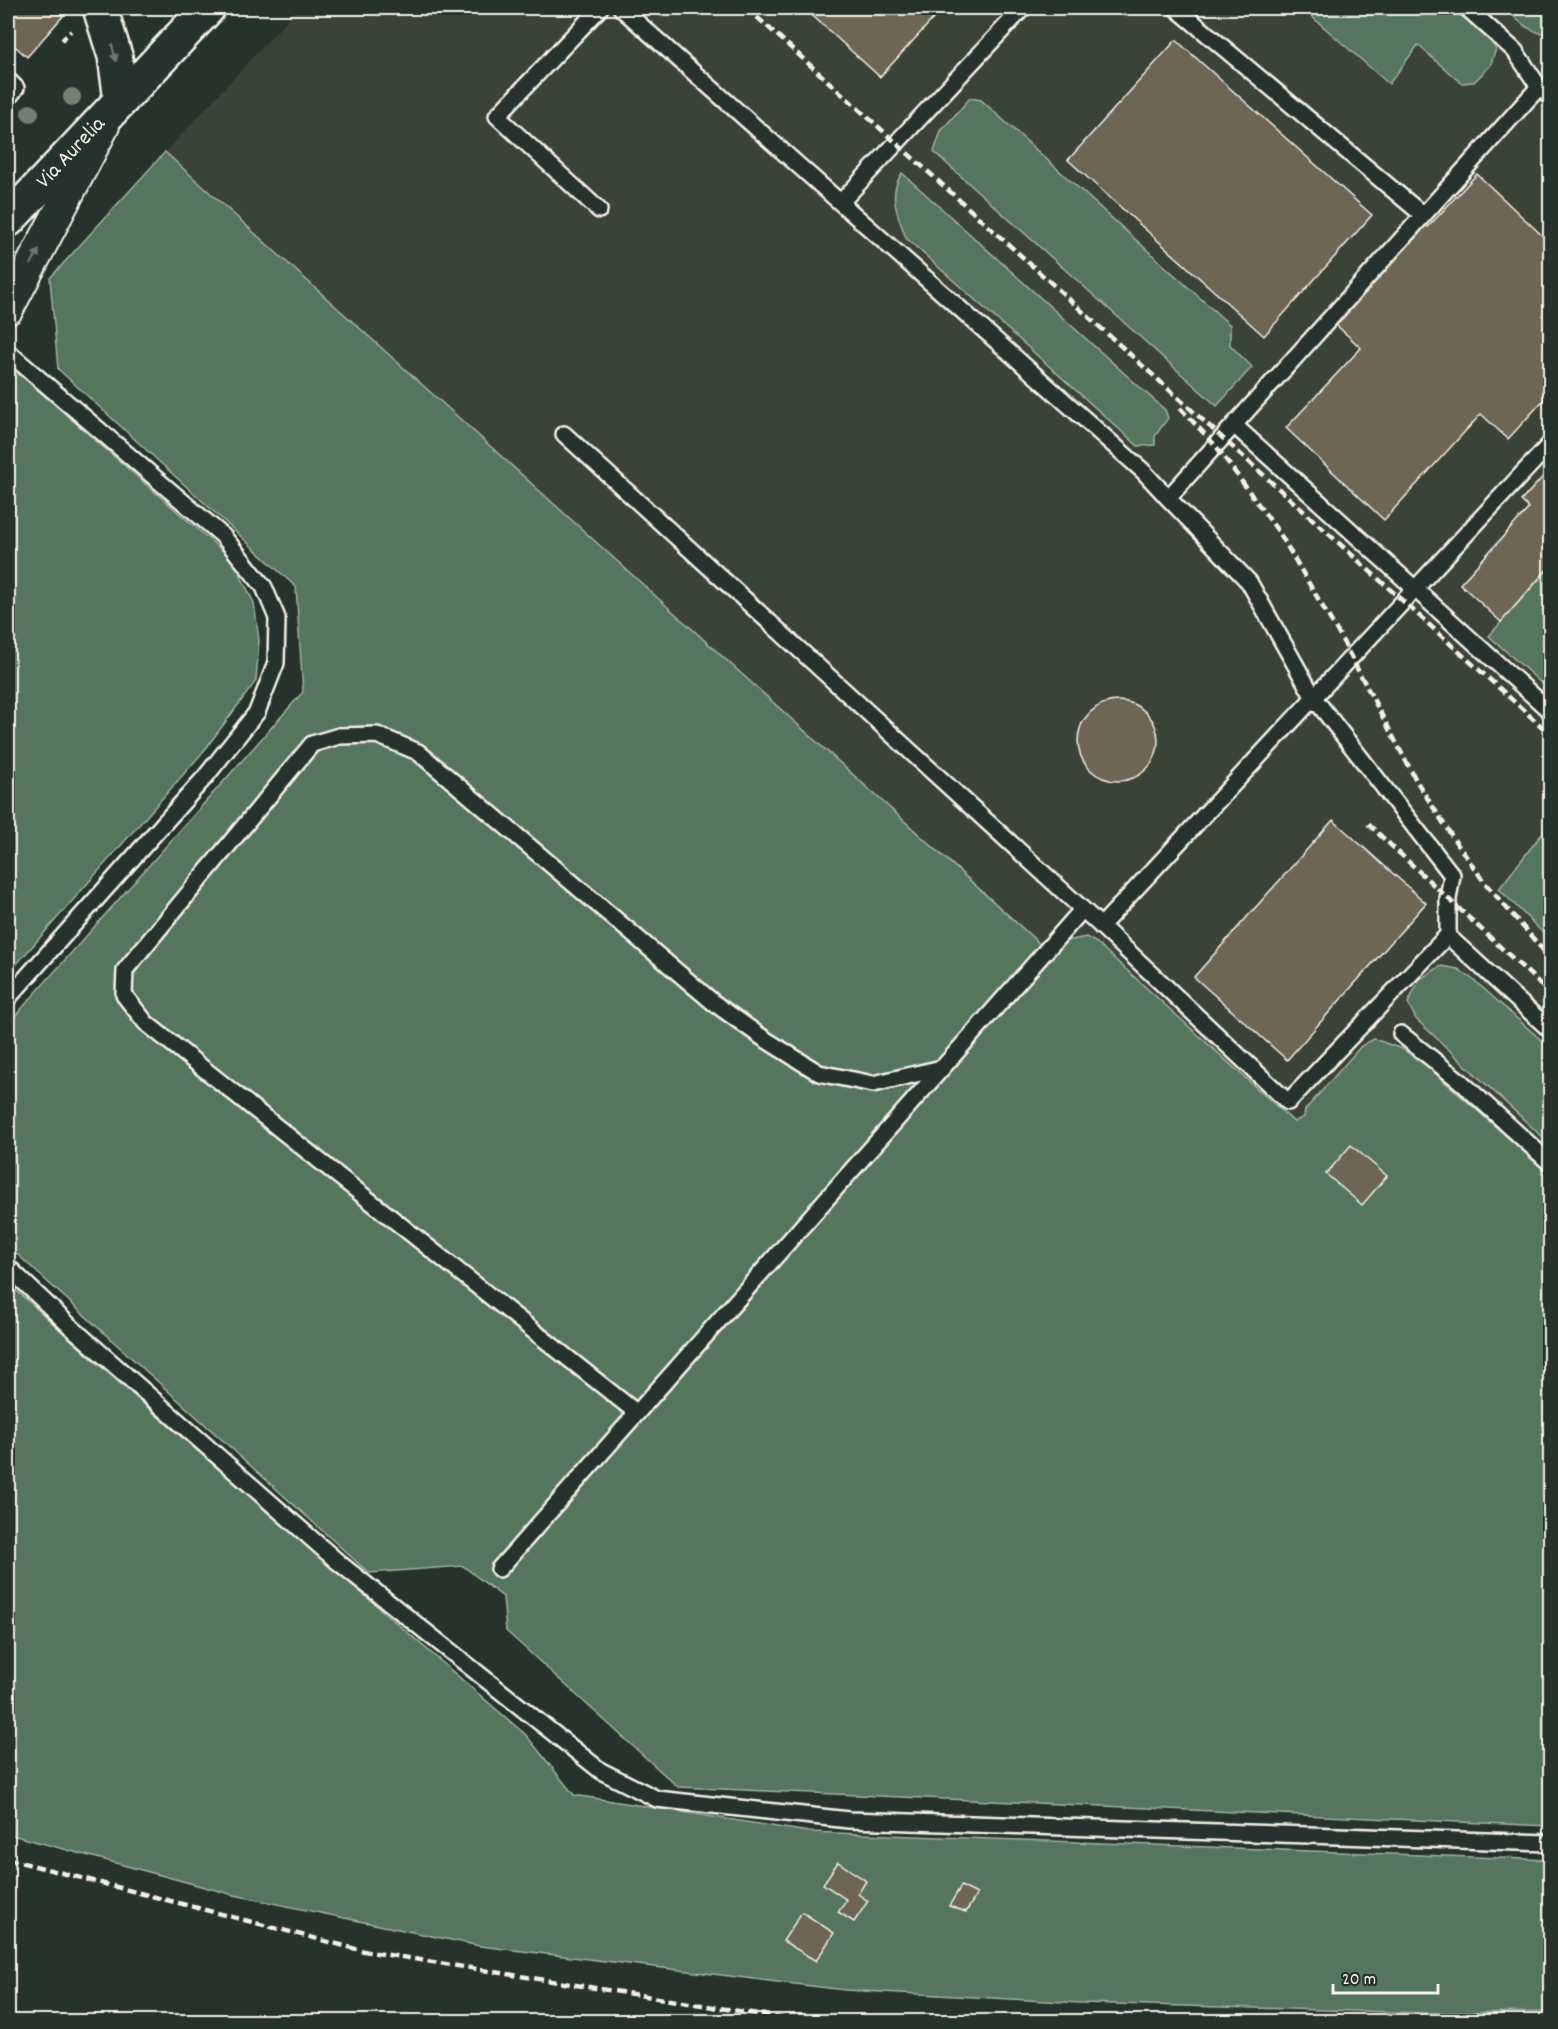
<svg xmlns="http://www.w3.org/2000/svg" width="1558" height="2029" viewBox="0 0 1558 2029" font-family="Dekko,sans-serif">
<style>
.built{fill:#3b4239}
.green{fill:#54745d;stroke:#a4b2a2;stroke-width:1.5}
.building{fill:#6d6655;stroke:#f4f1e8;stroke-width:1.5}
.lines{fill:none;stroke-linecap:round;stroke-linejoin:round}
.lane-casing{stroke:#f4f1e8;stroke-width:20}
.street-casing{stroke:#f4f1e8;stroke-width:34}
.secondary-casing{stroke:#f4f1e8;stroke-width:38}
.primary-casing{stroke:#f4f1e8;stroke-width:38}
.path{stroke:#f4f1e8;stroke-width:4;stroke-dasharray:6 4.5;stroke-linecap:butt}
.lane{stroke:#26332d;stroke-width:15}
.street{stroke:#26332d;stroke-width:30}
.secondary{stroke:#26332d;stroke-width:33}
.primary{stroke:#26332d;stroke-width:33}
.rail{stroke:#f4f1e8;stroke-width:4.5;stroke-dasharray:9 4.5;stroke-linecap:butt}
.tree{fill:#748075}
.oneway{fill:#6e766e}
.labels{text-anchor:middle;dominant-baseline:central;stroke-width:6;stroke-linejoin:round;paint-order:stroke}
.street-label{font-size:22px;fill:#f4f1e8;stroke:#26332d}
</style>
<rect width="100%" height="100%" fill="#26332d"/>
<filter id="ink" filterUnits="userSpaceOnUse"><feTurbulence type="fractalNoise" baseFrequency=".0167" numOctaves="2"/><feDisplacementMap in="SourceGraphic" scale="12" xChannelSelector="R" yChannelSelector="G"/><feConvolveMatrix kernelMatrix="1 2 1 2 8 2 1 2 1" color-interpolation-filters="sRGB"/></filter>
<g filter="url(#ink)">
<polygon class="built" points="298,8 1550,8 1550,1826 678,1787 506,1631 503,1597 463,1566 369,1573 8,1246 8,1024 303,692 296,587 58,369 50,278"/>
<g class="green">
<polygon points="1302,8 1452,8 1487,37 1496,49 1490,66 1474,82 1461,83 1418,45 1389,84"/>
<path d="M 1504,8 L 1550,8 L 1550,34 C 1530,34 1519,21 1504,8 Z"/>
<polygon points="970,98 981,100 1230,325 1230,345 1252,367 1217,406 934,152 941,131"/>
<polygon points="165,152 1050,953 1067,941 1086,937 1097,943 1294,1122 1304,1117 1305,1110 1361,1046 1374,1039 1402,1049 1428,1067 1550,1175 1550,1826 678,1787 506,1631 503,1597 463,1566 369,1573 8,1246 8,1024 303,692 296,587 58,369 50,278"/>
<path d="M 902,173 L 1165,410 L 1168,418 L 1155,436 L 1155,445 L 1138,446 L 906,238 C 898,215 887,195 902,173 Z"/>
<polygon points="13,371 25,379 233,560 254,603 259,640 256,681 203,752 8,974 8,378"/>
<polygon points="1550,567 1550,691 1489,636"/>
<polygon points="1550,823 1550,940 1499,889"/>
<polygon points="1441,966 1458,969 1475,981 1550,1048 1550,1144 1416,1019 1408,1003 1420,979"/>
<polygon points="8,1283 118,1382 526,1735 574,1795 809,1832 1550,1860 1550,2012 1425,2013 1082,2003 845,1990 480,1946 234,1895 8,1834"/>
</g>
<g class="building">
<polygon points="8,8 54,8 63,16 27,57 8,40"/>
<polygon points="804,8 943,8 880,77"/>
<polygon points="1176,40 1372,215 1264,336 1068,160"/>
<polygon points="1477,174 1550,243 1550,393 1508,439 1481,414 1384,520 1286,428 1361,348 1333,322 1424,224 1428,227"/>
<polygon points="1550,469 1550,566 1501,622 1460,584 1529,508 1521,501"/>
<circle cx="1118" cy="741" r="40"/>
<polygon points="1333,820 1426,903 1287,1060 1194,977"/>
<polygon points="1351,1145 1387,1176 1362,1205 1326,1174"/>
<polygon points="838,1862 866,1881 858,1894 868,1901 854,1922 838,1912 847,1900 823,1884"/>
<polygon points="961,1886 977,1894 966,1912 949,1906"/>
<polygon points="802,1912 834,1933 816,1961 783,1941"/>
</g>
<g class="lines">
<defs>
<g id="lane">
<polyline points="621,8 1143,471 1168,498 1249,582 1314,698 1452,875 1448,899 1448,936"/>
<polyline points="1176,8 1423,215"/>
<polyline points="1467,8 1515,51 1539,87 1550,96"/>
<polyline points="8,80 16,88 8,98"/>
<polyline points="841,202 1023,8"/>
<polyline points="599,210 497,116 600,8"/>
<polyline points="8,352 223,536 264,587 277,618 276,663 257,712 206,776 8,998"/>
<polyline points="1234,425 1550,711"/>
<polyline points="564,434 1101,926"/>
<polyline points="1550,444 1101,926 1288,1102 1445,938 1448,936 1550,1030"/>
<polyline points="1168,498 1539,87"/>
<polyline points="1401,1034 1460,1081 1550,1163"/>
<polyline points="8,1267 70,1326 338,1562 601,1771 657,1799 849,1820 1550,1843"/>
<polyline points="637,1413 146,1023 124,995 125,970 312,744 339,736 377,735 418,752 714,1003 763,1038 819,1073 873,1084 942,1068"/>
<polyline points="499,1569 1082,910"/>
</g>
<polyline id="street" points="8,309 104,126"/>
<polyline id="secondary" points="100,8 115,56 121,100"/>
<g id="primary">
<path id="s1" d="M 8,220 L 208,8"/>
</g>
</defs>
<use href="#lane" class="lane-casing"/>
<use href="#street" class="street-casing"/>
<use href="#secondary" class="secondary-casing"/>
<use href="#primary" class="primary-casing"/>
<polyline class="path" points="62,40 71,31"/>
<use href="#lane" class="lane"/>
<use href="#street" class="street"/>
<use href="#secondary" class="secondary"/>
<use href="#primary" class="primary"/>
<g class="rail">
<polyline points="747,8 1550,734"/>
<polyline points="1180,408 1216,446 1280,534 1340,636 1417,782 1455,841 1485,883 1550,958"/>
<polyline points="1368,824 1550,993"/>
<polyline points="8,1859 364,1951 801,2021 839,2022"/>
</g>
</g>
<g class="tree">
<circle cx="72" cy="97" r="9"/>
<circle cx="30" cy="113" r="9"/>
</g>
<defs><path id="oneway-solid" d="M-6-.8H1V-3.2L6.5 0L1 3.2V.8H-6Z" transform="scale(1.5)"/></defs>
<g class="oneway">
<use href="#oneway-solid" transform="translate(114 53) rotate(76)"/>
<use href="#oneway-solid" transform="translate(35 257) rotate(-62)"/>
</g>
</g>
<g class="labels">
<g class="street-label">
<text stroke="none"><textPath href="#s1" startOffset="92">Via Aurelia</textPath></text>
</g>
</g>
<rect width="1558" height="2029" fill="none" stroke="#26332d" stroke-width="30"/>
<rect x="15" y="15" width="1528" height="1999" fill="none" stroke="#f4f1e8" stroke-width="2" filter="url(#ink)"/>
<path d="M1333 1984v9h105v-9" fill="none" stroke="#f4f1e8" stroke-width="3"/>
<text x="1342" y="1984" font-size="18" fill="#f4f1e8" stroke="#26332d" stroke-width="4.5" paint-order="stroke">20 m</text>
</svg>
